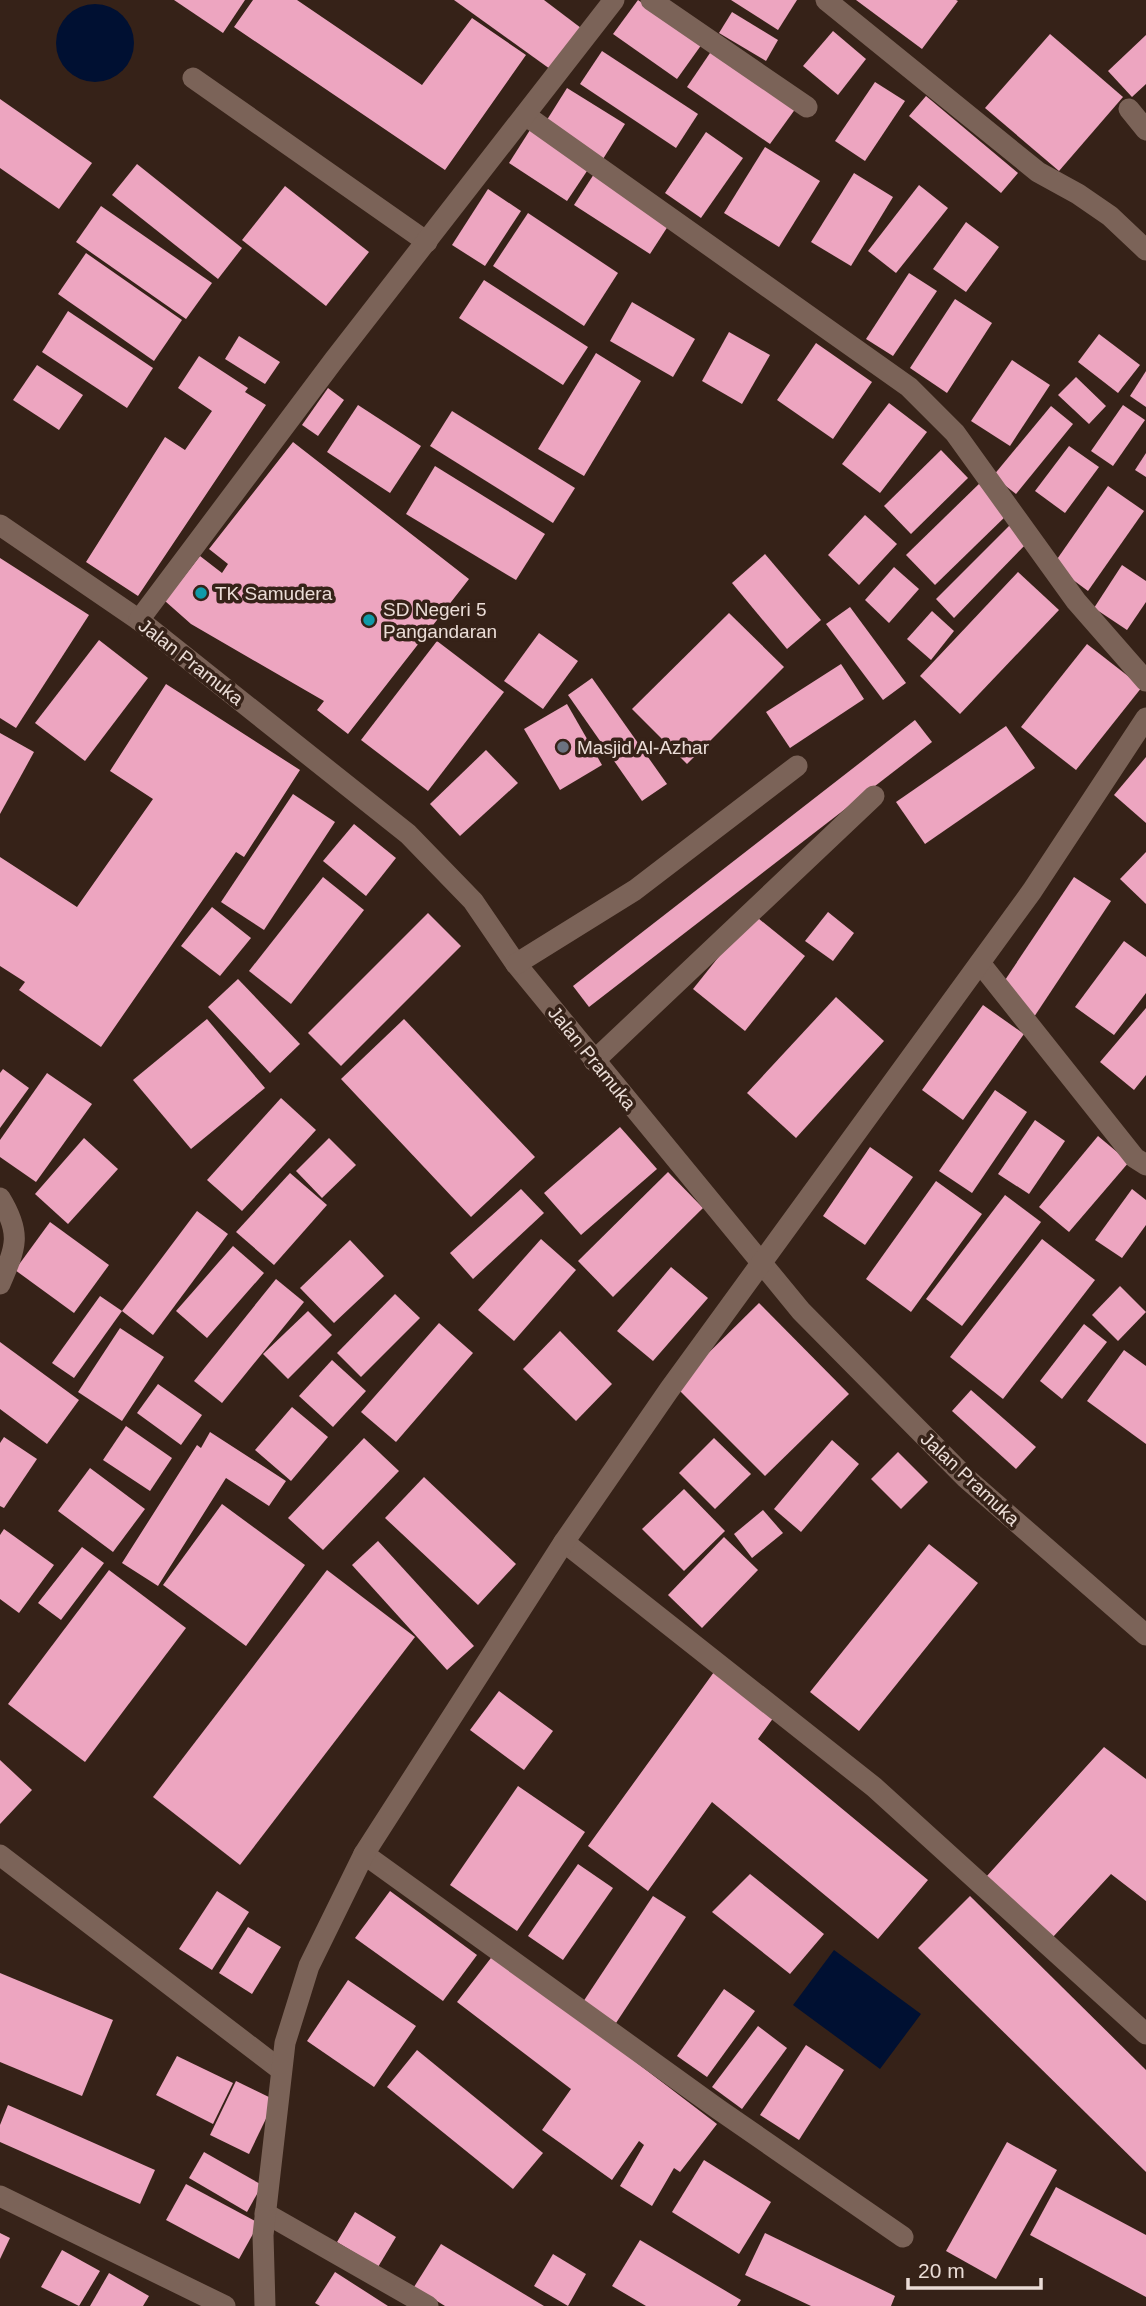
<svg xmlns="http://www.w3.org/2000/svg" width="1146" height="2306" viewBox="0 0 1146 2306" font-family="Helvetica,sans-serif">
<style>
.water{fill:#001032}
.building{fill:#eda5c0}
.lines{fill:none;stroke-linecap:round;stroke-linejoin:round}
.minor{stroke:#7b6358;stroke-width:21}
.culture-dot{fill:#0f9aa8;stroke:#362218;stroke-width:2.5}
.worship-dot{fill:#6b7280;stroke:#362218;stroke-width:2.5}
.labels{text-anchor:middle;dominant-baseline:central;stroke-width:7;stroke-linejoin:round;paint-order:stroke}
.poi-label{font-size:19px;fill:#ebddd7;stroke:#362218;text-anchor:start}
.street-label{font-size:19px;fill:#ebddd7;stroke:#362218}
</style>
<rect width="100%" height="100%" fill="#362218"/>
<g class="water">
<circle cx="95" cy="43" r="39"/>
<polygon points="834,1950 921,2014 880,2069 793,2005"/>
</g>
<g class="building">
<polygon points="174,0 245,0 223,33"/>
<polygon points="253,0 297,0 422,85 472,18 526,55 445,170 234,27"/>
<polygon points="454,0 544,0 581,28 550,69"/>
<polygon points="638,0 702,44 677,79 613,34"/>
<polygon points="731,0 797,0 778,30"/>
<polygon points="856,0 956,0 958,1 922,49"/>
<polygon points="732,12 778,40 766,61 719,33"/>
<polygon points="833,31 866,59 838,95 803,66"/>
<polygon points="1050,34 1123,97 1059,171 985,108"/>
<polygon points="1146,35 1146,84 1132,97 1108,71"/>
<polygon points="712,50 796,108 770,144 687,87"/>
<polygon points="602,51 698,114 676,148 580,84"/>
<polygon points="875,82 905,101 865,161 835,141"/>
<polygon points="567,88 625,124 603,159 545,123"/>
<polygon points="926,96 1018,173 1001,193 909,116"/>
<polygon points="0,99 92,163 59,209 0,168"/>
<polygon points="530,130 589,168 567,201 509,163"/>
<polygon points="706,132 743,158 701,218 665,193"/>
<polygon points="765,147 820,181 779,247 724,213"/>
<polygon points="137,164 242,248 218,279 112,195"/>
<polygon points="854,173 893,197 851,266 811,242"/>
<polygon points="594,174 670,223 650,254 574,205"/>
<polygon points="919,185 948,208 896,273 868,251"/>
<polygon points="285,186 369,252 326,306 242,240"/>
<polygon points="488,189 521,211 485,266 452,245"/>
<polygon points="101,206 212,283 186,319 76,242"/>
<polygon points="528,213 618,273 584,326 493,266"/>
<polygon points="966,222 999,247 966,292 933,269"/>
<polygon points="86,253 182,320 154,361 58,294"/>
<polygon points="909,273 937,291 893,356 866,339"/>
<polygon points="484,280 588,347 563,385 459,318"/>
<polygon points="955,299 992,323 947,393 910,368"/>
<polygon points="632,302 695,339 673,377 610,341"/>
<polygon points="68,311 153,368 127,408 42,352"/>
<polygon points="729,332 770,355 742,404 702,381"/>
<polygon points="1099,334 1140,365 1118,393 1078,362"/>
<polygon points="239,336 280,362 265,384 225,359"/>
<polygon points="816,343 872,382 833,439 777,400"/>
<polygon points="596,353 641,381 584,476 538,449"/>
<polygon points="199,356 248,388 245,392 266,405 138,596 86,562 165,437 185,450 212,411 178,388"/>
<polygon points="1012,360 1050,385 1010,446 971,421"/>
<polygon points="37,365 83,395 59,430 13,400"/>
<polygon points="1146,371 1146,407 1130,396"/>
<polygon points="1076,377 1106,406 1089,424 1058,395"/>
<polygon points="328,388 344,400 318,436 302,425"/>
<polygon points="889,403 927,432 880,493 842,464"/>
<polygon points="358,405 421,446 390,493 327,452"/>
<polygon points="1123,405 1145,420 1113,466 1091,451"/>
<polygon points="1051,406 1073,424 1016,494 993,476"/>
<polygon points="452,411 575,488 553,523 430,446"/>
<polygon points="293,442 469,579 348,734 317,710 324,701 191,624 165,601 200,556 222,573 228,564 209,549"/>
<polygon points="1069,446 1099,467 1065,513 1035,491"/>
<polygon points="941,450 968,478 911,534 884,506"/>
<polygon points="1146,453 1146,477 1135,470"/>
<polygon points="435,466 545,534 516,580 406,514"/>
<polygon points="982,481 1011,511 935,585 906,555"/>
<polygon points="1108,486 1144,511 1088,591 1053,565"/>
<polygon points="865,515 897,544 859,585 828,555"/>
<polygon points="1010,525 1028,542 954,618 936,599"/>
<polygon points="765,554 821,620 787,649 732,583"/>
<polygon points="0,558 89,615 16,728 0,718"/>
<polygon points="1122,565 1146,581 1146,602 1127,630 1094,608"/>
<polygon points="894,567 919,589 889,623 865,600"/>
<polygon points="1018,572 1059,610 960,714 920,676"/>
<polygon points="850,607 906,683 883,700 826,624"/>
<polygon points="932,611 954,631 931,660 907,639"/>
<polygon points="729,613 784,667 687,764 632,709"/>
<polygon points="539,633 578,661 543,709 504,681"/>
<polygon points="99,640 148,678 85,761 35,723"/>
<polygon points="437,641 504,692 428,791 361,740"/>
<polygon points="1087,644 1142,687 1076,770 1021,727"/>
<polygon points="841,664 864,699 790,748 766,712"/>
<polygon points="592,678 667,784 642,801 568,695"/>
<polygon points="166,684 300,770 244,857 236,852 101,1047 19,990 25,982 0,966 0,857 77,907 153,799 110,771"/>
<polygon points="567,704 602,765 560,790 524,729"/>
<polygon points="915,720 932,742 589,1007 573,986"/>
<polygon points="1006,726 1035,768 925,844 896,802"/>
<polygon points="0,733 34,752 0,814"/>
<polygon points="486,750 518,783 460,836 430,804"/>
<polygon points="1146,757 1146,823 1114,795"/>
<polygon points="293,794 335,822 264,930 221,902"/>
<polygon points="354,824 396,858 366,896 323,861"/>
<polygon points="1146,852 1146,904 1120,879"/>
<polygon points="323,877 364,910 291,1004 249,971"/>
<polygon points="1074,877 1111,901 1034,1017 997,992"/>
<polygon points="212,907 251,938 220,976 181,946"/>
<polygon points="828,912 854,933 833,961 805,941"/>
<polygon points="428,913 461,946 341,1066 308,1033"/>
<polygon points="753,914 805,956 745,1031 693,989"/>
<polygon points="1124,941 1146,957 1146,993 1114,1035 1075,1007"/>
<polygon points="238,979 300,1044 270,1073 208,1007"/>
<polygon points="836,997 884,1041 796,1138 747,1093"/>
<polygon points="983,1005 1024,1034 963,1120 922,1090"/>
<polygon points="1146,1008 1146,1075 1134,1090 1100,1062"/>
<polygon points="207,1019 265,1088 191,1149 133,1080"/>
<polygon points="404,1019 535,1157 471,1217 341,1079"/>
<polygon points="3,1069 29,1088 0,1128 0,1073"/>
<polygon points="47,1073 92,1104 36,1182 0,1157 0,1140"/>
<polygon points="995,1090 1027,1112 972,1193 939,1171"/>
<polygon points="281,1098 316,1130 242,1211 207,1180"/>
<polygon points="1035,1120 1065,1141 1029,1194 998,1174"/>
<polygon points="620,1127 657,1169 581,1235 544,1193"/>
<polygon points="1098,1136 1129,1162 1069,1232 1039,1207"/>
<polygon points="84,1138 118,1169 68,1224 35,1194"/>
<polygon points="329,1138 356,1165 322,1198 296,1171"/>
<polygon points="870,1147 913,1177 865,1245 823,1216"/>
<polygon points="668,1172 703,1208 613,1297 578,1261"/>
<polygon points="290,1173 327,1205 274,1265 236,1232"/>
<polygon points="936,1181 982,1214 911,1312 866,1279"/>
<polygon points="521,1189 544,1213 473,1279 450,1253"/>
<polygon points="1132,1189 1146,1200 1146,1225 1122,1258 1095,1240"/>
<polygon points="1005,1195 1041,1222 962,1326 926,1299"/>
<polygon points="197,1211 228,1234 153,1335 122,1311"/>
<polygon points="50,1222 109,1265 74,1313 15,1270"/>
<polygon points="541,1239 576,1270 514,1341 478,1310"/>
<polygon points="1042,1239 1095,1280 1003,1399 950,1357"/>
<polygon points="350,1240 384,1276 334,1323 300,1288"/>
<polygon points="233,1246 264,1273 207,1338 176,1311"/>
<polygon points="671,1267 708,1298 653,1361 617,1331"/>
<polygon points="276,1279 304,1302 222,1403 194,1381"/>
<polygon points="1120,1286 1146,1312 1118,1341 1092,1315"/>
<polygon points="395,1294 420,1318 361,1377 337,1353"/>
<polygon points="100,1296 122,1311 74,1378 52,1363"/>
<polygon points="759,1303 849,1394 765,1476 675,1386"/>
<polygon points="308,1311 332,1335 288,1379 263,1354"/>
<polygon points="439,1323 473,1353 396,1442 361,1412"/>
<polygon points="1084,1324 1107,1342 1062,1399 1040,1381"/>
<polygon points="120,1328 164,1357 122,1421 78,1392"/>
<polygon points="560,1331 612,1384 576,1421 523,1369"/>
<polygon points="0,1342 79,1400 47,1444 0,1409"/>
<polygon points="1124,1350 1146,1366 1146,1444 1087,1401"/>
<polygon points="332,1360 366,1391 333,1427 299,1396"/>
<polygon points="158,1384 202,1415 181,1445 137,1413"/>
<polygon points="971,1390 1036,1447 1016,1469 952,1411"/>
<polygon points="292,1407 328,1437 291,1481 255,1450"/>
<polygon points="126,1426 172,1458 150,1491 103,1460"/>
<polygon points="210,1432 286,1481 269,1506 226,1478 158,1586 122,1563 197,1445 201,1448"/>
<polygon points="4,1437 37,1459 4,1508 0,1506 0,1443"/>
<polygon points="364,1438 399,1471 323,1550 288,1518"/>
<polygon points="714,1438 751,1474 715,1509 679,1473"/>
<polygon points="832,1440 859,1464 801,1532 774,1509"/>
<polygon points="898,1452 928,1482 901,1509 871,1479"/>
<polygon points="90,1468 145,1509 113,1552 58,1511"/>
<polygon points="424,1477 516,1564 478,1605 385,1518"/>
<polygon points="684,1489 725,1531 684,1571 642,1529"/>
<polygon points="222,1504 305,1565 246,1646 163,1585"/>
<polygon points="763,1510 783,1533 752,1558 734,1534"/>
<polygon points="4,1529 54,1565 19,1613 0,1599 0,1535"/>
<polygon points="724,1537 758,1570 702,1628 668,1595"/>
<polygon points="378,1541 474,1646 447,1670 352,1565"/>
<polygon points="929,1544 978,1583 859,1731 810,1692"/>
<polygon points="82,1547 104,1563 61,1620 38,1603"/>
<polygon points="109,1570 186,1628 85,1762 8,1704"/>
<polygon points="327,1570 415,1637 240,1865 153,1797"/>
<polygon points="714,1672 774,1717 758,1739 928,1880 878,1939 712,1802 648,1891 588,1846"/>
<polygon points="499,1691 553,1731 524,1770 470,1730"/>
<polygon points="1104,1747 1146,1779 1146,1901 1111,1874 1053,1937 986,1877"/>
<polygon points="0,1760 32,1790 0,1824"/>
<polygon points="518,1786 585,1832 517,1931 450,1885"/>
<polygon points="578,1864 613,1888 563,1960 528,1936"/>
<polygon points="750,1874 824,1934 790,1974 712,1912"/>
<polygon points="217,1891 249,1912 212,1970 179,1949"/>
<polygon points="390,1891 477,1955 443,2001 355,1938"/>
<polygon points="653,1896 686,1917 616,2023 583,2002"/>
<polygon points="970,1896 1146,2070 1146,2172 918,1948"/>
<polygon points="248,1927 281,1947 252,1994 219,1973"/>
<polygon points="494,1954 717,2124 680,2172 674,2168 652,2206 620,2186 644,2145 639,2141 612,2180 542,2130 571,2089 457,2002"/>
<polygon points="0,1973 113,2020 82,2096 0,2062"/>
<polygon points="348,1980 416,2026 374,2087 307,2041"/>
<polygon points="724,1989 755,2011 707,2077 677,2056"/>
<polygon points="758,2026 787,2048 742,2109 712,2087"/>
<polygon points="806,2045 844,2070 799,2140 760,2115"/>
<polygon points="417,2050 543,2153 513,2189 387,2087"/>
<polygon points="177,2056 233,2083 213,2124 156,2095"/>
<polygon points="236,2081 275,2100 249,2154 210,2135"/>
<polygon points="8,2105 155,2170 140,2204 0,2142 0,2125"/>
<polygon points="1007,2142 1057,2170 996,2279 946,2251"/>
<polygon points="204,2152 262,2185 247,2212 189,2178"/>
<polygon points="704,2160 771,2202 739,2254 672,2212"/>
<polygon points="186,2184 259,2223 239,2259 166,2220"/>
<polygon points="1056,2187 1146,2235 1146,2297 1030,2235"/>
<polygon points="355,2212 396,2237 378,2267 337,2242"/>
<polygon points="0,2233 10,2238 0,2259"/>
<polygon points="765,2233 895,2296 891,2306 811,2306 745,2275"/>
<polygon points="640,2240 741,2300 737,2306 646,2306 612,2286"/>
<polygon points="441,2244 544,2306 445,2306 414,2287"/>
<polygon points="62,2250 100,2271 79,2306 41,2287"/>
<polygon points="553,2254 586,2274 568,2306 534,2286"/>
<polygon points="335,2272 388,2306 320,2306 315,2303"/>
<polygon points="109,2273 149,2296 143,2306 90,2306"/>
</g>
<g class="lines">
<g class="minor">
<polyline points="651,0 807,107"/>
<polyline points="826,0 1038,172 1078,194 1110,216 1146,250"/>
<polyline points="193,78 427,242"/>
<polyline points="1129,109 1146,130"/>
<polyline points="525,115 909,387 955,433 1076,601 1146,681"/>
<polyline points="0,525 139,620 408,834 473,901 516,964 801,1311 966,1478 1146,1635"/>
<polyline points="139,620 334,360 614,0"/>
<polyline points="980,963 1135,1158 1146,1165"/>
<polyline points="516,964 635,890 797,766"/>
<polyline points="594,1061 874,796"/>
<path d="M 0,1198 C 22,1234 16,1247 0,1284"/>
<polyline points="564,1542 874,1787 1146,2034"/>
<polyline points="364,1854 718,2109 903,2237"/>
<polyline points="0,1855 281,2070"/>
<polyline points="0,2196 225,2306"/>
<polyline points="265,2213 428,2306"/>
<polyline points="265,2306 263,2235 285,2043 309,1966 364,1854 564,1542 669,1390 1032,891 1146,718"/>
</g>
</g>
<g class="culture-dot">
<circle cx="201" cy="593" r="7"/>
<circle cx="369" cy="620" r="7"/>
</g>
<circle class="worship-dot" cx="563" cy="747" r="7"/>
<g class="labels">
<g class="poi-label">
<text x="215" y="593">TK Samudera</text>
<text x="383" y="609">SD Negeri 5<tspan x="383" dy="22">Pangandaran</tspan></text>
<text x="577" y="747">Masjid Al-Azhar</text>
</g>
<g class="street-label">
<text transform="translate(191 662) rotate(38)">Jalan Pramuka</text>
<text transform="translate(592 1058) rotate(51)">Jalan Pramuka</text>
<text transform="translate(970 1479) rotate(43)">Jalan Pramuka</text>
</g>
</g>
<path d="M908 2278v10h133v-10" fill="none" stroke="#ebddd7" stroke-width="3.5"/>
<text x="918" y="2278" font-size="21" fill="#ebddd7" stroke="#362218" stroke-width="5" paint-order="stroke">20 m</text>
</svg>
